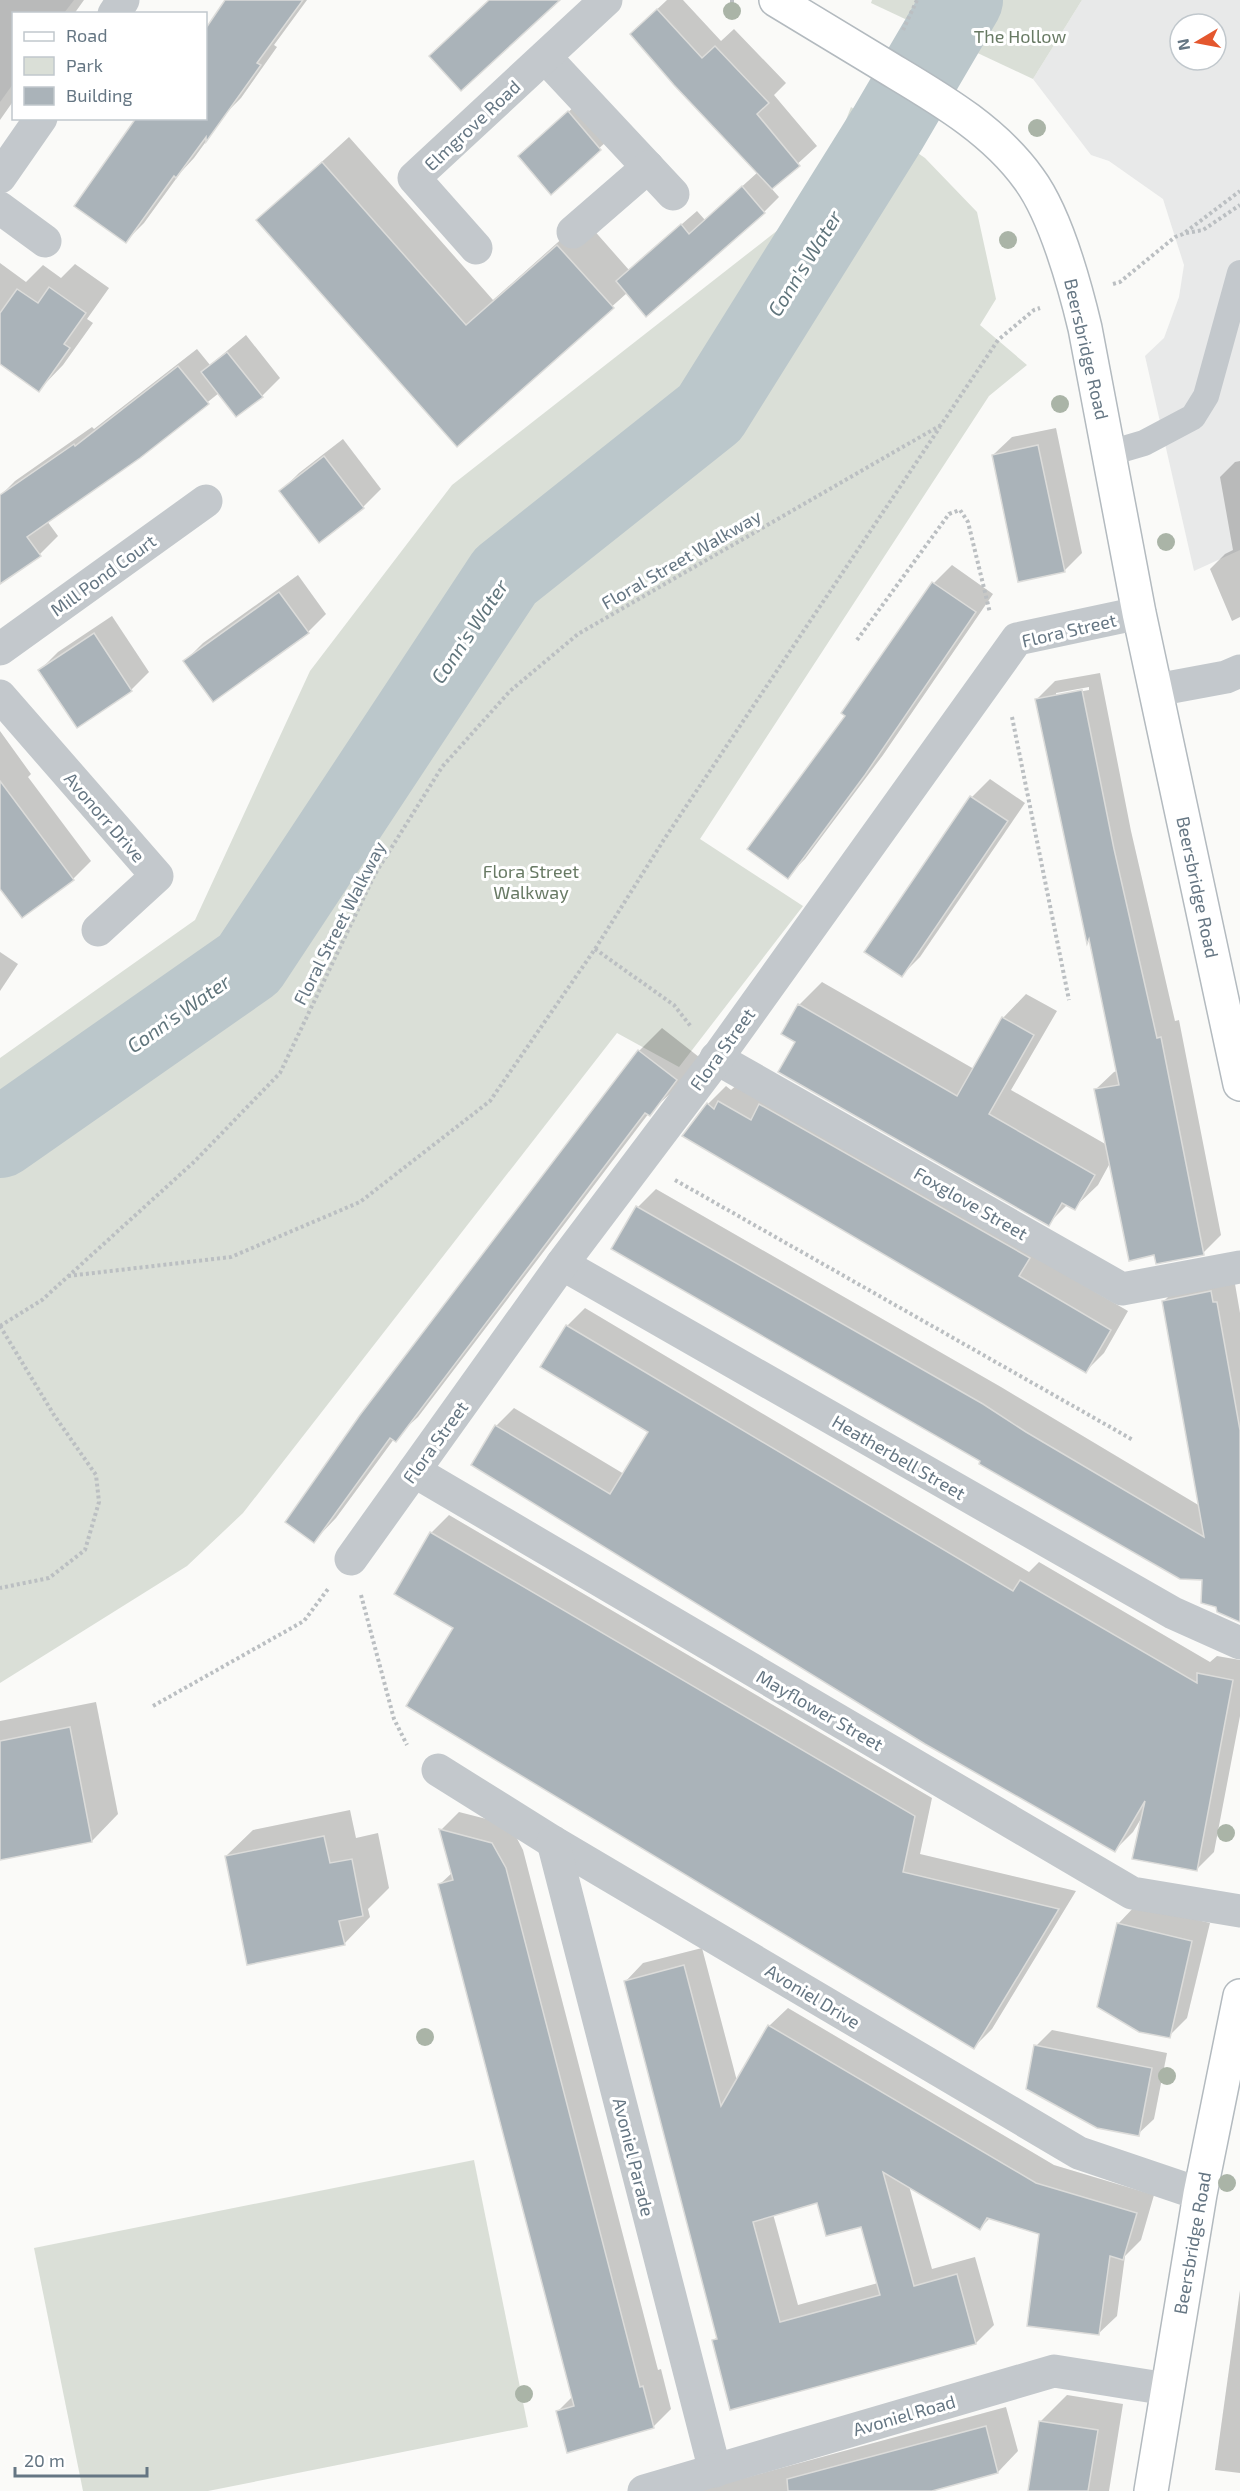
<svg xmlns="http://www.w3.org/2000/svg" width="1240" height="2491" viewBox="0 0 1240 2491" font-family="'Exo 2',sans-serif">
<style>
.built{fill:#e8e9e9;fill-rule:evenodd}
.green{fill:#dadfd7}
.shadow{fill:#0003;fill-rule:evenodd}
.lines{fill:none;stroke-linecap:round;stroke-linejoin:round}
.river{stroke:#bbc7cb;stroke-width:80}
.building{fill:#aab3b9;stroke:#dcdcda;stroke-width:1.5;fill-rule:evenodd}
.secondary-casing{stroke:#b3babf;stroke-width:36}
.path{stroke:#bbbfc2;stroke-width:4;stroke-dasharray:3 3;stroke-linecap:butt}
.lane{stroke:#c3c8cc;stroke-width:26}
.street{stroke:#c3c8cc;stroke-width:33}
.secondary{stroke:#fff;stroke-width:33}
.tree{fill:#aab4a7}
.labels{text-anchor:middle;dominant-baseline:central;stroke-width:6;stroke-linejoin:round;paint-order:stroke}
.park-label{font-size:18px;fill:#687a64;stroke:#fff}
.street-label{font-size:18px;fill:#657683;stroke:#fff}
.water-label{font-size:20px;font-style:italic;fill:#60757c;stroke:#fff}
</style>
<rect width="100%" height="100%" fill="#fafaf8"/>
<g class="built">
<polygon points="0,0 74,0 64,13 14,14 13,84 0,102"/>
<path d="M 1082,0 L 1240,0 L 1240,550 L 1194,571 L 1145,356 L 1164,338 L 1179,297 L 1184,265 L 1175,237 L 1163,199 L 1109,161 L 1091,155 L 1033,79 ZM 1180,24 L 1216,24 L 1216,60 L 1180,60 Z"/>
</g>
<g class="green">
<polygon points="872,0 1082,0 1033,79 871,3"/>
<polygon points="851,107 925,158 977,212 996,299 980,325 1027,365 989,396 700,839 803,906 679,1067 617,1033 243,1513 187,1566 0,1683 0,1058 195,920 310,671 452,485 815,201"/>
<polygon points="474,2160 528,2427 208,2491 83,2491 34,2248"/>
</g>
<g class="shadow">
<polygon points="0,0 84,0 74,14 14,14 14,100 0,120"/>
<polygon points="227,0 307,0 274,45 277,47 241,98 229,110 194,158 181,172 144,223 126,241 206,118 206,36 219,17"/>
<polygon points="667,0 683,0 721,41 734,29 786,83 774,95 817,146 771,188 779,197 764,212 627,293 457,445 258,220 349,137 493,300 584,219 629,270 697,211 705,220 758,172 650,16"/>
<polygon points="587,95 618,131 551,192 520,156"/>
<polygon points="0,263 26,282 43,265 61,278 75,264 109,288 87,319 93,323 63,365 39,390 0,362"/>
<polygon points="246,335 280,378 262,396 236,415 219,393 139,457 47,521 58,536 40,554 2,581 0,578 0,496 15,481 92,427 94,429 197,349 210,365"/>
<polygon points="1056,428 1082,553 1064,571 993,455 1012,437"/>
<polygon points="343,439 381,489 363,507 319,541 281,491 299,473"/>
<polygon points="1240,461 1240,617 1232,621 1210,569 1225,554 1233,550 1220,477 1235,462"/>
<polygon points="952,565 993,594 883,755 805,859 787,877 847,716 843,713 934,583"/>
<polygon points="298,575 326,614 308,632 185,661 203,643"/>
<polygon points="112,616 149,672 131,690 77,726 40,670 58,652"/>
<path d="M 1100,673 L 1131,831 L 1175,1021 L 1179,1020 L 1221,1235 L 1203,1253 L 1156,1253 L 1110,1163 L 1098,1185 L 1074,1208 L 1068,1204 L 1048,1224 L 797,1042 L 799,1005 L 822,982 L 974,1069 L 1003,1018 L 1026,994 L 1057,1011 L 1011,1090 L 1107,1145 L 1095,1090 L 1114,1072 L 1117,1071 L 1091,938 L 1088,941 L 1037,699 L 1055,681 ZM 1089,687 L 1089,690 L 1056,696 L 1056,693 Z"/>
<polygon points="0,731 31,774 28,777 91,861 73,879 0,886"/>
<polygon points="990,779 1025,803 920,957 902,975 866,951 972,797"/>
<polygon points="0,952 18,964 0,991"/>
<polygon points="662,1028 699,1057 672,1092 649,1113 418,1417 394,1439 336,1518 314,1541 361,1416 639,1051"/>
<polygon points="738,1084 1128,1311 1104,1353 1086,1371 684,1136 708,1104 726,1086 731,1090"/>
<polygon points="656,1189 1001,1387 1200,1506 1164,1301 1182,1283 1235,1284 1240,1313 1240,1611 1203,1578 982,1460 613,1248 638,1207"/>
<polygon points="585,1308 1029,1572 1039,1562 1210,1662 1217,1656 1240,1660 1240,1716 1214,1852 1196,1870 1142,1817 1133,1832 1115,1850 473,1464 496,1426 514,1408 624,1474 650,1432 567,1326"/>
<polygon points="449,1515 932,1798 920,1854 1076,1891 992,2029 974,2047 455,1628 431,1533"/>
<polygon points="96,1702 118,1814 92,1841 0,1859 0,1721"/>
<polygon points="350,1810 356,1838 378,1833 389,1888 368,1909 370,1917 344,1944 226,1856 253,1830"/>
<polygon points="459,1812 510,1825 523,1850 658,2370 661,2369 671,2409 653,2427 558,2411 573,2396 440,1884 453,1872 441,1830"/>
<polygon points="1136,1905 1210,1923 1187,2018 1169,2036 1118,1924"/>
<path d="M 702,1948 L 737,2081 L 769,2026 L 788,2008 L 1054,2165 L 1154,2195 L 1141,2240 L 1125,2256 L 1117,2316 L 1098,2334 L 1041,2233 L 990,2218 L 980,2228 L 909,2186 L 932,2269 L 975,2257 L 994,2325 L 976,2343 L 713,2341 L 718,2336 L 625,1982 L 643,1963 ZM 818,2201 L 862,2225 L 878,2283 L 798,2305 L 773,2214 Z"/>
<polygon points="1052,2030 1167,2053 1154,2119 1138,2134 1036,2046"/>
<polygon points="1240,2290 1240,2473 1215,2470"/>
<polygon points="1067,2395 1123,2404 1109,2491 1029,2491 1041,2421"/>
<polygon points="1006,2407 1018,2451 998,2472 927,2491 697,2491"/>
</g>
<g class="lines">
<polyline class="river" points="0,1138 249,964 505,576 710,413 888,128 963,0"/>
</g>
<g class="building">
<polygon points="225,0 303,0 257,63 261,65 206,142 206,137 176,178 174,176 126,243 74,206 136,118 206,118 206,28"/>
<polygon points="489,0 560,0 461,91 429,56"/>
<polygon points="657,9 702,58 715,46 769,103 757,114 800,166 772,189 674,85 630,34"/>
<polygon points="568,111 601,150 551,195 518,156"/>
<polygon points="322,162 466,325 557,245 614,308 457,447 256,220"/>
<polygon points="742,186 765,213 646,317 616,281 681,224 689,234"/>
<polygon points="49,287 86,313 64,344 70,348 39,392 0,364 0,313 17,289 38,303"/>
<polygon points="227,352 263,397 236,417 201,372"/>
<polygon points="178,366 209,404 140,458 27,537 41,556 0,584 0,495 74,444 75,446"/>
<polygon points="1038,445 1065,572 1018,582 992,455"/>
<polygon points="324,456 364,508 319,543 279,491"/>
<polygon points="932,582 976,612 865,775 788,879 747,849 845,716 841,713"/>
<polygon points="279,592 309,633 213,702 183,661"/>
<polygon points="94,633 132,691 77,728 38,670"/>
<polygon points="1082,690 1114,849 1157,1038 1161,1037 1204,1255 1156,1264 1154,1255 1129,1261 1094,1089 1119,1085 1089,939 1087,944 1035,699"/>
<polygon points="0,781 74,880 22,918 0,889"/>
<polygon points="970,796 1008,821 902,977 864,952"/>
<polygon points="798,1004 957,1096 1002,1017 1034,1035 989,1114 1095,1175 1075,1210 1062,1203 1049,1226 778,1072 795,1042 781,1034"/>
<polygon points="638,1050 677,1080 650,1116 645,1113 396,1442 390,1438 314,1543 285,1522 360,1415"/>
<polygon points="718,1101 751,1120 759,1104 1030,1258 1019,1276 1111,1330 1086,1373 682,1136 707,1103 714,1109"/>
<polygon points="636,1206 983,1404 1026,1432 1204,1537 1162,1301 1211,1291 1213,1302 1217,1302 1240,1430 1240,1622 1217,1612 1216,1607 1201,1603 1202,1580 1180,1579 979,1464 980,1461 611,1249"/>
<polygon points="566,1325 1013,1591 1020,1580 1197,1683 1197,1673 1233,1680 1197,1871 1132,1859 1145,1801 1115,1852 925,1744 471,1465 495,1425 610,1494 648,1432 540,1367"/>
<polygon points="430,1532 915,1816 903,1872 1059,1909 974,2049 406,1706 453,1628 394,1594"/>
<polygon points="70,1727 92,1842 0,1860 0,1741"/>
<polygon points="439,1829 492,1843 506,1868 640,2387 643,2386 654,2428 567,2453 556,2411 574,2406 438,1884 453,1880"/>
<polygon points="324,1836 330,1863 352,1859 363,1916 339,1921 345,1945 247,1965 225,1856"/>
<polygon points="1117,1923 1192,1941 1170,2038 1139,2032 1097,2007"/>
<path d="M 684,1965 L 721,2106 L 768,2025 L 1036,2183 L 1137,2213 L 1123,2260 L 1110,2256 L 1099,2335 L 1027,2326 L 1039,2234 L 987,2218 L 980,2230 L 883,2172 L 914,2286 L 957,2274 L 976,2344 L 730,2410 L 712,2340 L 717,2339 L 624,1981 ZM 817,2203 L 826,2236 L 861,2227 L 880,2295 L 780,2322 L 753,2222 Z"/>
<polygon points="1034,2045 1152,2068 1139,2136 1097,2128 1026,2089"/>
<polygon points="1039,2421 1098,2430 1088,2491 1028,2491"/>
<polygon points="986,2426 998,2473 932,2491 788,2491 787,2479"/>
</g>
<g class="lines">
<defs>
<g id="secondary">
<path d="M 776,0 C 814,23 852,46 890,69 C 940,99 994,130 1029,179 C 1055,214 1075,286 1085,328 L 1139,613 L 1240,1084"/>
<polyline points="1151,2491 1200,2194 1240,1996"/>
</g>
</defs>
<use href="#secondary" class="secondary-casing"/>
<g class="path">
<polyline points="732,0 732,7 737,10"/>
<polyline points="903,30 917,0"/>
<polyline points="1186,233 1203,230 1240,205"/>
<polyline points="1113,284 1120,282 1175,237 1183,234 1240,191"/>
<polyline points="857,640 949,514 960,510 968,522 990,613"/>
<polyline points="1012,717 1069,1000"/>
<polyline points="595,949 674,1005 692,1028"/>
<polyline points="675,1180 1133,1440"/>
<polyline points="68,1276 231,1257 360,1202 490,1101 595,949 665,838 940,427"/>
<polyline points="0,1326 42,1300 195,1161 280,1073 375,874 442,767 510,691 578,634 941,425 998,340 1034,310 1040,308"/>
<polyline points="0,1326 54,1415 96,1475 99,1502 85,1550 49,1578 0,1588"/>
<polyline points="361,1595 394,1719 407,1745"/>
<polyline points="153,1706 304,1621 328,1589"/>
</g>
<polyline class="lane" points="1110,453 1144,443 1193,417 1206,396 1240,273"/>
<g class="street">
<polyline points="114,14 123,0"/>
<polyline points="545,57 673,194"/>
<polyline points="0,177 41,118"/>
<polyline points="0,208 45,241"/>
<polyline points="573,232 648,167"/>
<polyline points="476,248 414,178 606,0"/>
<polyline points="0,649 206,501"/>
<polyline points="1156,690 1226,677 1240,671"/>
<polyline points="0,696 157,876 98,930"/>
<polyline points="716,1058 1122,1289 1240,1267"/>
<polyline points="562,1264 1173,1613 1240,1643"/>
<polyline points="414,1471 1132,1893 1240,1911"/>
<polyline points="351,1559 562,1264 712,1065 1017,639 1139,613"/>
<polyline points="438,1770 553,1842 1079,2153 1200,2194"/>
<polyline points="553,1842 715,2471"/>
<polyline points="644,2491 1054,2371 1167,2389"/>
</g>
<use href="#secondary" class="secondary"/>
</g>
<g class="tree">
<circle cx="732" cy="11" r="9"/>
<circle cx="1037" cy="128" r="9"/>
<circle cx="1008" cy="240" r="9"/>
<circle cx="1060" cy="404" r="9"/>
<circle cx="1166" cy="542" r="9"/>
<circle cx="1226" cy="1833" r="9"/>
<circle cx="425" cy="2037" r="9"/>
<circle cx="1167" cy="2076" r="9"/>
<circle cx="1227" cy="2183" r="9"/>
<circle cx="524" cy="2394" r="9"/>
</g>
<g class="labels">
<g class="park-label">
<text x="1020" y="36">The Hollow</text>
<text x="531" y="871">Flora Street<tspan x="531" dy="21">Walkway</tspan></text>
</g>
<g class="street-label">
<text transform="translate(472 125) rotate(-43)">Elmgrove Road</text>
<text transform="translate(1087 349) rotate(77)">Beersbridge Road</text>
<text transform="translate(681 559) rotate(-30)">Floral Street Walkway</text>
<text transform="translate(103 575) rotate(-36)">Mill Pond Court</text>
<text transform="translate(1069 630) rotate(-13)">Flora Street</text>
<text transform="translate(105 817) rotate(49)">Avonorr Drive</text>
<text transform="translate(1198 887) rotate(78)">Beersbridge Road</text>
<text transform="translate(339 923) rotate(-63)">Floral Street Walkway</text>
<text transform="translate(722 1049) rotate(-54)">Flora Street</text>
<text transform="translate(971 1203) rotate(30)">Foxglove Street</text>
<text transform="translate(435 1442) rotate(-54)">Flora Street</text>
<text transform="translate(899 1457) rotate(30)">Heatherbell Street</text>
<text transform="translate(820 1710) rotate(30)">Mayflower Street</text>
<text transform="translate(813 1996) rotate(31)">Avoniel Drive</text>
<text transform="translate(634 2157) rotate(76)">Avoniel Parade</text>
<text transform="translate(1192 2243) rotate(-80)">Beersbridge Road</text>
<text transform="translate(904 2415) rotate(-16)">Avoniel Road</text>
</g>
<g class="water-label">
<text transform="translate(804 263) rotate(-58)">Conn's Water</text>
<text transform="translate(469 631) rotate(-56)">Conn's Water</text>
<text transform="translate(178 1013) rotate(-35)">Conn's Water</text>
</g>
</g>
<rect x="12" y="12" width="195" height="108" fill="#ffffff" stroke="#c1c8cd" stroke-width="1.5"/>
<rect x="24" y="32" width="30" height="9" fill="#ffffff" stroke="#c1c8cd" stroke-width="1.5"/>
<text x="66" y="42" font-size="18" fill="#657683">Road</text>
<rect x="24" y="57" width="30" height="18" fill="#dadfd7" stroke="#c1c8cd" stroke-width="1.5"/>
<text x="66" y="72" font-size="18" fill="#657683">Park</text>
<rect x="24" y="87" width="30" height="18" fill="#aab3b9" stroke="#c1c8cd" stroke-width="1.5"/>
<text x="66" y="102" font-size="18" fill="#657683">Building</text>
<g transform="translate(1198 42) rotate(260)"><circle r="28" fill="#ffffff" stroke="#c1c8cd" stroke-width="1.5"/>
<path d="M0-4.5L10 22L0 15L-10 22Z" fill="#e4572e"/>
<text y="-9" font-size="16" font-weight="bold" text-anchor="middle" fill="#657683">N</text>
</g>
<path d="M15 2467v9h132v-9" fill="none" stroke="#657683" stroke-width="3"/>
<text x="24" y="2467" font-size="18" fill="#657683" stroke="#ffffff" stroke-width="4.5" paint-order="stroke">20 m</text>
</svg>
